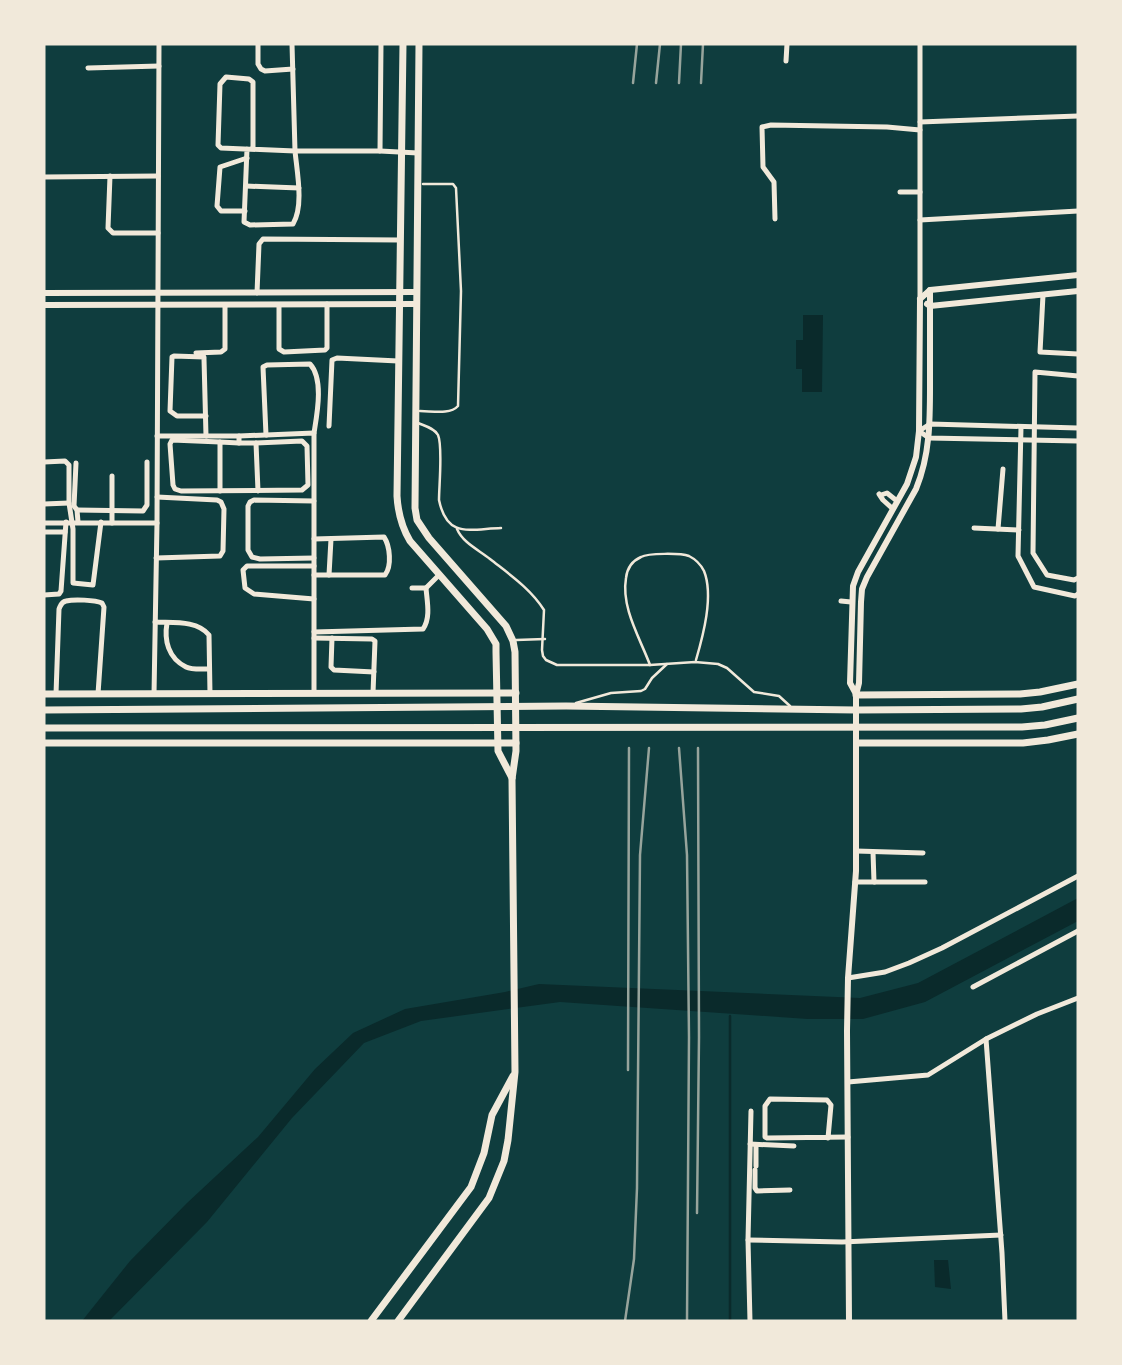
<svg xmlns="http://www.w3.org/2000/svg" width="1122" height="1365" viewBox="0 0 1122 1365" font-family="'Zilla Slab',serif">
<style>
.water{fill:#0a2a2b}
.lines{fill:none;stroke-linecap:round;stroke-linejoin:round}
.stream{stroke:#0a2a2b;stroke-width:2.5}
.service{stroke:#f1e9da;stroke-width:2.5}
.minor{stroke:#f1e9da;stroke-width:5}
.tertiary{stroke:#f1e9da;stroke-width:6}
.secondary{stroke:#f1e9da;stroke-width:7}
.rail{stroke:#97a49c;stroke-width:2.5}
</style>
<rect width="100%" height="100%" fill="#0f3d3e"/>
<g class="water">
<polygon points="803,315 823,315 822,392 802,392 802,369 796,369 796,340 803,340"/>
<polygon points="1078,898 1078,921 925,1002 863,1019 808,1019 560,1002 421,1021 364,1043 292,1118 207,1222 109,1321 82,1321 130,1261 187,1203 258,1137 315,1069 353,1033 405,1009 505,992 539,984 860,998 918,983"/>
<polygon points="934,1260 948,1260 951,1289 935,1287"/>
</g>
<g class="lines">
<polyline class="stream" points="730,1321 730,1016"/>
<g class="service">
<path d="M 420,411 C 432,411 450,415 458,406 L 461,291 L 456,188 L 453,184 L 423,184"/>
<path d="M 418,423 C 425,426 434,428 438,435 C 443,446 439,486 439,500 C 447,539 470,529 501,528"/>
<path d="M 457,529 C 463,543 479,550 490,559 C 509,574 531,589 544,610 L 542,650 L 543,656 L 546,660 L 557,665 L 650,665 L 695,662 L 718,664 L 727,668 L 754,692 L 779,696 L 790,706"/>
<polyline points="516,640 545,639"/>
<path d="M 650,665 C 640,638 621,608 626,578 C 627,569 632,561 641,557 C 648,553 681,553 689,556 C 695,559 701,565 704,571 C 714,596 703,636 696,660"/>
<polyline points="576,703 611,693 641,691 645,689 652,678 667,664"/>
</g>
<g class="minor">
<polyline points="258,44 258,64 261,69 265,71 293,69"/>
<polyline points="292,44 295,151 380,151 381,44"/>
<polyline points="920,44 920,299"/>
<polyline points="786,61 787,44"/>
<polyline points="88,68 159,66"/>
<polyline points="920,122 1078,116"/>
<path d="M 247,149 L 244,222 L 250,225 L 293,224 C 304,206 297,172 295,151 L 221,148 L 218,145 L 220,84 L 226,77 L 249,79 L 253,82 L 253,149"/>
<polyline points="380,151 418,153"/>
<polyline points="110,176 108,228 113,233 158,233"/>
<polyline points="44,177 158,176"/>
<polyline points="246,186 299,188"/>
<polyline points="900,192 920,192"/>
<polyline points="245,211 221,211 217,206 220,167 247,158"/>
<polyline points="775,219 774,182 763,167 762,127 771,125 887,127 920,130"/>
<polyline points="920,220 1078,211"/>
<polyline points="257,293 259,244 263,239 400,240"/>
<polyline points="1043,295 1040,352 1078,354"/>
<polyline points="279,305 279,349 284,352 325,350 327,348 327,304"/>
<polyline points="196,353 221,352 225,349 225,305"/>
<polyline points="1078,376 1035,372 1033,553 1047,575 1074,580 1078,578"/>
<polyline points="206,416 177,416 170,411 172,357 174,356 204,357 204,359 206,436"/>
<polyline points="329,426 332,360 337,358 398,361"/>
<polyline points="1021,427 1018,556 1034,587 1075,596 1078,594"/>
<polyline points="1078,428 930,424 919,431 929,438 1078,441"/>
<path d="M 266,435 L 263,367 L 267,365 L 310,364 C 324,379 317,414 314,433"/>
<polyline points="157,436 239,436 314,433 314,693"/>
<polyline points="239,436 239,443 256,443 258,491"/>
<polyline points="220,442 172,440 170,444 173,485 175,489 181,491 302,490 308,485 307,446 302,441 256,443"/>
<polyline points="44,462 65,461 69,465 69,503 73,529 73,583 93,585 101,522"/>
<polyline points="76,463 74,506 77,510 78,522"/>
<polyline points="112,476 112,523"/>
<polyline points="220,491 220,442 239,443"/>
<polyline points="879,494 883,500 893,509"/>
<polyline points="881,495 887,493 897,501"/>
<polyline points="314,501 254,500 250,502 248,506 248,550 252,557 260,559 314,558"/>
<polyline points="44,504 69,503"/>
<polyline points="77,510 143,511 147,505 147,462"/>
<polyline points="44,523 157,523"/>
<polyline points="974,528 1019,530"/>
<polyline points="998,529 1003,469"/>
<polyline points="44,532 65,532"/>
<path d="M 314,539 L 384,537 C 390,546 392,566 385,575 L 314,575"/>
<polyline points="156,558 220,556 223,551 224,509 221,502 217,500 157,497"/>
<polyline points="314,566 247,566 243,570 245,588 254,594 314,599"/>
<polyline points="329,575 331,539"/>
<polyline points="412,588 426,588"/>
<polyline points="44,595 59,594 61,591 66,522"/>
<polyline points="841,601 851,602"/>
<path d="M 155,622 C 173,623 197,620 209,635 L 210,694"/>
<path d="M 167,623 C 164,640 168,658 186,667 C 192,670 202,669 209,669"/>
<path d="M 314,632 L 423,629 C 431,618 427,601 426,588 L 439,575"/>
<polyline points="314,638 372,639 375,641 373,693"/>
<polyline points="332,638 331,667 334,670 374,672"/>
<path d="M 56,694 L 59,609 C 61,605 61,602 66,601 C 74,599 95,600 102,603 L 104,607 L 98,694"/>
<polyline points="154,694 157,523 159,44"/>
<polyline points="856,851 923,853"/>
<polyline points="873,852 874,882"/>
<polyline points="855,882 925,882"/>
<polyline points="848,978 885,972 909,963 942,948 1078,876"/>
<polyline points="973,987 1078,931"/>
<polyline points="986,1039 1002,1253 1005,1321"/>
<polyline points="848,1082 928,1075 986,1039 1037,1014 1078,998"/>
<polyline points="828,1138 831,1105 827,1100 770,1099 765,1106 765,1137 767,1138 848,1137"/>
<polyline points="750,1144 794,1146"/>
<polyline points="756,1145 756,1166"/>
<polyline points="755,1170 755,1188 757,1191 790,1190"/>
<polyline points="748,1240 842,1242 1001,1235"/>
<polyline points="750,1321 748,1240 751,1111"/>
</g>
<g class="tertiary">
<polyline points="44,293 416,292"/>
<polyline points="920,299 930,290 1078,275"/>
<polyline points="927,304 930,306 1078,291"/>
<polyline points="44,305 416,304"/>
<polyline points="856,694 850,683 853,586 858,572 907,484 916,457 919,431 920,299"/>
<path d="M 849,1321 L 847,1031 L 848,978 L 856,871 L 856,695 L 859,683 L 861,602 L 862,589 L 867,577 L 916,489 C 931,453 930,415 930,377 C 930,348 930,319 930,290"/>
</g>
<g class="secondary">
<path d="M 403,44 L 397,496 C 398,513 401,526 410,541 L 487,629 L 496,644 L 496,652 L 498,751 L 512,778"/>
<polyline points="44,694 516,693"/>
<polyline points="856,695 1020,694 1040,692 1078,684"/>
<polyline points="44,710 566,706 856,710 1021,709 1042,707 1078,699"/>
<polyline points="44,728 1022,727 1045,725 1078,718"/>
<polyline points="44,743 516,743"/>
<polyline points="857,743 1023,743 1048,740 1078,734"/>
<polyline points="371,1321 471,1187 484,1153 492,1115 513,1076"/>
<polyline points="398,1321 489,1198 504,1161 508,1140 515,1072 512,779 516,751 515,652 513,641 506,626 429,538 417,520 415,508 419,44"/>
</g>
<g class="rail">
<polyline points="633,83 637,44"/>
<polyline points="656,83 660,44"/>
<polyline points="679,83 681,44"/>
<polyline points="701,83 703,44"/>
<polyline points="679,748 687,855 689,1037 687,1321"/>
<polyline points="628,1070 629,748"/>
<polyline points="697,1213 699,1037 698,748"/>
<polyline points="625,1321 634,1259 637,1188 640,855 649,748"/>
</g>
</g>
<rect width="1122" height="1365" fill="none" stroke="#f1e9da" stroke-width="91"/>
</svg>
